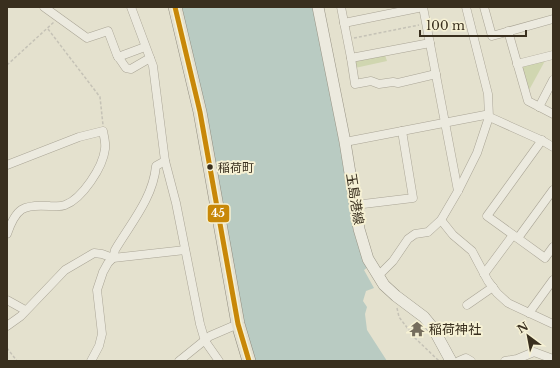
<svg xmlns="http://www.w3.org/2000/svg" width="560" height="368" viewBox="0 0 560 368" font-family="'Libre Baskerville','Noto Sans JP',serif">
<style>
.green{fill:#d0d6b0}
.water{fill:#b9cbc2}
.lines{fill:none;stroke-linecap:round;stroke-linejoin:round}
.street-casing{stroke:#aaa596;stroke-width:9}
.secondary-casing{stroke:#999586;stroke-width:12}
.primary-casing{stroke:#8f8b7d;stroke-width:14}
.path{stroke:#c5c2b6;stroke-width:1.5;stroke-dasharray:3 2;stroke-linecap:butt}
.street{stroke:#eceadf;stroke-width:8}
.secondary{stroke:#eceadf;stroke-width:11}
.primary{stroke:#e4e1d1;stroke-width:13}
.bus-1-casing{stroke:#f6f1d4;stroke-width:8}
.bus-1{stroke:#c88808;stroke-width:5}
.bus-dot{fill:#392f1e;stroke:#f6f1d4;stroke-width:1.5}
.labels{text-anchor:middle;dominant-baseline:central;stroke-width:4;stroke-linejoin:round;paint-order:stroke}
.bus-label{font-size:12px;fill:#392f1e;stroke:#f6f1d4;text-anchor:start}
.street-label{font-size:13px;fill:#392f1e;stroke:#f6f1d4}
.poi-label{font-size:13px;fill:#392f1e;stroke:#f6f1d4;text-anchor:start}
.line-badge{stroke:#f6f1d4;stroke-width:1.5}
.badge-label{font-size:11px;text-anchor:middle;font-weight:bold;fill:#fff}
</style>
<rect width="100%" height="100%" fill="#e4e1ce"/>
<g class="green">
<polygon points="385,55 387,61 355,68 354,61"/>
<polygon points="546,59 528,92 521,68 523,65"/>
</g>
<polygon class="water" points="180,7 314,7 368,267 364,270 374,288 366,291 363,301 367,307 365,314 367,330 387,361 255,361 239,302"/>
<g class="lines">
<defs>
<g id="street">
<polyline points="44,7 87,38 108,31 117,55 126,68 131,69 150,58"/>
<polyline points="131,7 153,66 165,161 176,203 200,324 205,341 219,361"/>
<polyline points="341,7 351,58 430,43"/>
<polyline points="423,7 458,191"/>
<polyline points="484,7 492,36 553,19"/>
<polyline points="344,23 423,7"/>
<polyline points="508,31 528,101 553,114"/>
<polyline points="118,57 145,47"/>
<polyline points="351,58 355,84 371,81 379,84 393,82 398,83 436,74"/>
<polyline points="517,64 553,55"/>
<polyline points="539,107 553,80"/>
<polyline points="542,140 487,216 545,258 553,247"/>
<polyline points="345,142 485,115 543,141 553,147"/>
<path d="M 7,165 L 79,137 L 103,131 C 104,137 106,143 105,149 C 103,167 82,199 65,205 C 60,207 55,206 50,206 C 23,204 16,208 7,234"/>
<polyline points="355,205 413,198 402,131"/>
<polyline points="441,220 453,235 472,251 488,281 497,293 508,303 553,324"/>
<polyline points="518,238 553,190"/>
<polyline points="484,274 513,235"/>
<polyline points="378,276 393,261 408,239 415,234 428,232 441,220 458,191 477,153 489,117 488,94 466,7"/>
<polyline points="7,300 25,310"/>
<polyline points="467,305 493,287"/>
<polyline points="529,313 553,280"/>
<polyline points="7,326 21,316 65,270 94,253 102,254 113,258 185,250"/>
<path d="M 91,361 L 99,346 L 102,334 L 97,290 L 103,272 L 108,263 L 113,258 L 115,250 C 131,223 153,198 156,166 L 165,161"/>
<polyline points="179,361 210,336 238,324"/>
<polyline points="459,361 466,358 471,361"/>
<polyline points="505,361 517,359 534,352 553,359"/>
</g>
<polyline id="secondary" points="318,7 345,142 359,229 368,259 384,285 396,296 424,317 433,328 451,361"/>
<polyline id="primary" points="175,7 200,112 238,324 249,361"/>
</defs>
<use href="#street" class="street-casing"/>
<use href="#secondary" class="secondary-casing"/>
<use href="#primary" class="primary-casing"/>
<g class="path">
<polyline points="48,29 100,97 103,125"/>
<polyline points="354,38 419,25"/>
<polyline points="7,65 54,22"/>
<polyline points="397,308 399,317 415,338 439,361"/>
<polyline points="7,348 17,361"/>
</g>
<use href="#street" class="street"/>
<use href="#secondary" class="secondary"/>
<use href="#primary" class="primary"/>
<defs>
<polyline id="bus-1" points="175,7 200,112 238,324 249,361"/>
</defs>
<use href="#bus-1" class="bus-1-casing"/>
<use href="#bus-1" class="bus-1"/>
</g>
<defs>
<symbol id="temple-bare" viewBox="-9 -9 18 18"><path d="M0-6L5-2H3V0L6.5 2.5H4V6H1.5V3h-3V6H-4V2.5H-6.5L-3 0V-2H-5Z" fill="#756d5c" stroke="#f6f1d4" stroke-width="2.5" paint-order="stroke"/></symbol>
</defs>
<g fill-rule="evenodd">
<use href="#temple-bare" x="406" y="318" width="22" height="22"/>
</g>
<circle class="bus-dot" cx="210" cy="167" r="3.5"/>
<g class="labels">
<g class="bus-label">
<text x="218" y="167">稲荷町</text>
</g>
<g class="street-label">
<text transform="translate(355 199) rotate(81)">玉島港線</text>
</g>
<g class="poi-label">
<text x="429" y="329">稲荷神社</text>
</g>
</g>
<rect class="line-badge" x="207" y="204" width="23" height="19" rx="4" fill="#c88808"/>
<g class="badge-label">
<text x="218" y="217">45</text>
</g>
<rect width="560" height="368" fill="none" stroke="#392f1e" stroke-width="16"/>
<g transform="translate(528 336) rotate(328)" stroke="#f6f1d4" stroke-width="3" paint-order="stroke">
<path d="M0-3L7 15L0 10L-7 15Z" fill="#392f1e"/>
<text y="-6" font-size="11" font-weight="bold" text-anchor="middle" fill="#392f1e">N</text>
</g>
<path d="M420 30v6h106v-6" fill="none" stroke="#392f1e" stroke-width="2"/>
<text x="426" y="30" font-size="12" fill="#392f1e" stroke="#f6f1d4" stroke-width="3" paint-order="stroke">100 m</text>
</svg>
